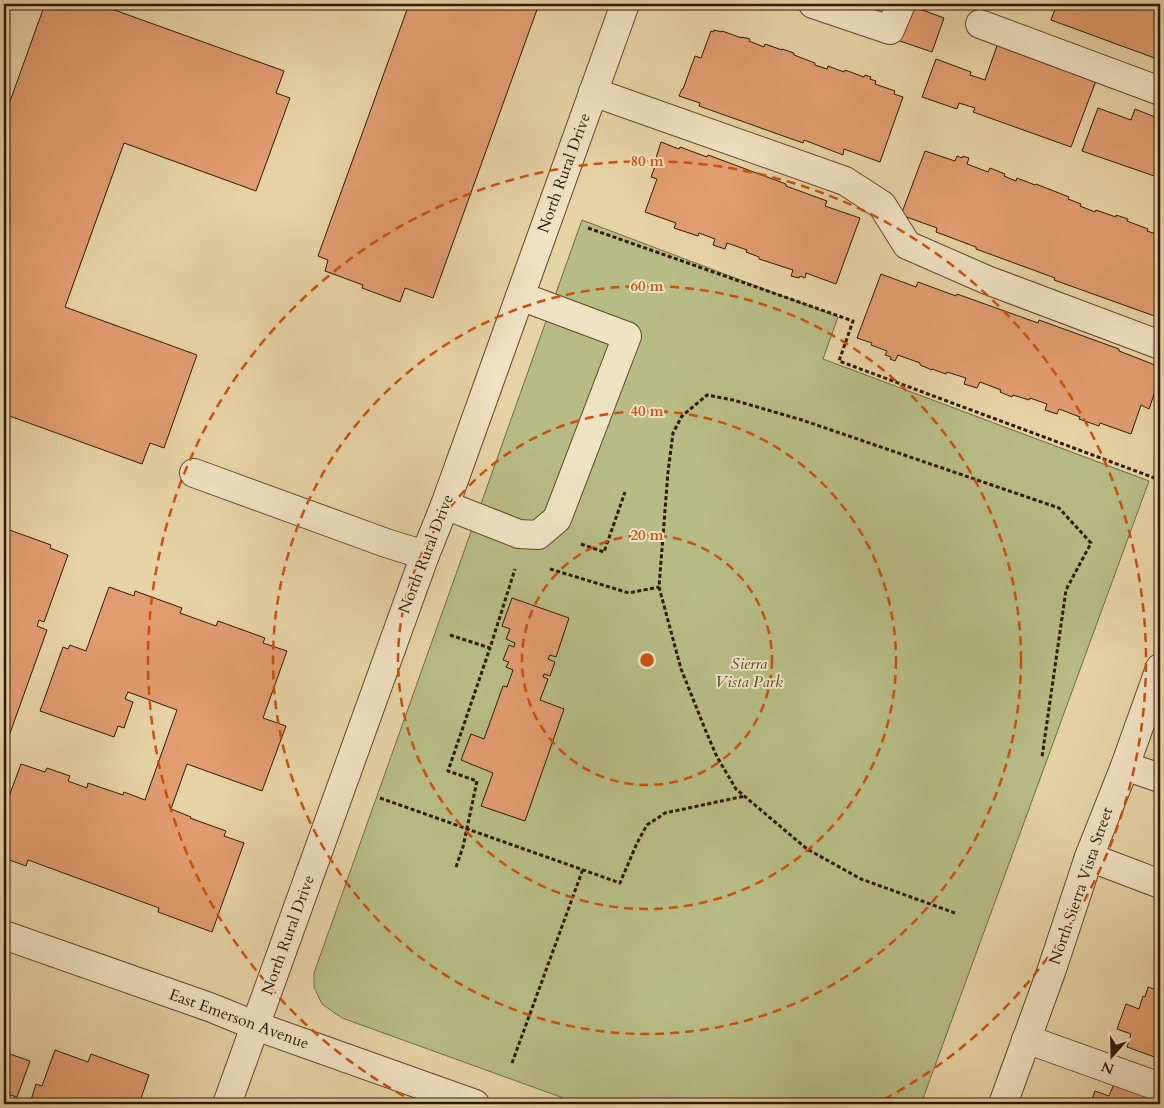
<svg xmlns="http://www.w3.org/2000/svg" width="1164" height="1108" viewBox="0 0 1164 1108" font-family="Cardo,serif">
<style>
.green{fill:#b7bc84;stroke:#726a42}
.building{fill:#e19d6f;stroke:#2e1801}
.lines{fill:none;stroke-linecap:round;stroke-linejoin:round}
.minor-casing{stroke:#5c472a;stroke-width:30}
.path{stroke:#2e1801;stroke-width:3;stroke-dasharray:4 2.5;stroke-linecap:butt}
.minor{stroke:#efe2c4;stroke-width:28}
.ring{fill:none;stroke:#cc4f0a;stroke-width:2.5;stroke-dasharray:9 6}
.labels{text-anchor:middle;dominant-baseline:central;stroke-width:4;stroke-linejoin:round;paint-order:stroke}
.street-label{font-size:16px;fill:#2e1801;stroke:#efe2c4}
.park-label{font-size:16px;font-style:italic;fill:#574928;stroke:#efe2c4}
.centre{fill:#cc4f0a;stroke:#efe2c4;stroke-width:2.5}
.ring-label{font-size:15px;text-anchor:middle;font-weight:bold;fill:#cc4f0a;stroke:#efe2c4;stroke-width:4;stroke-linejoin:round;paint-order:stroke}
</style>
<rect width="100%" height="100%" fill="#e6d3a4"/>
<filter id="stains"><feTurbulence type="fractalNoise" baseFrequency=".004" numOctaves="4"/><feColorMatrix values="0 0 0 0 .2 0 0 0 0 .09 0 0 0 0 .02 0 0 0 .5 -.17"/></filter>
<radialGradient id="worn" r=".72"><stop offset=".6" stop-color="#630" stop-opacity="0"/><stop offset="1" stop-color="#630" stop-opacity=".3"/></radialGradient>
<polygon class="green" points="582,220 838,317 823,359 1149,481 921,1104 580,1104 342,1018 322,1004 314,987 314,973"/>
<g class="building">
<polygon points="45,4 107,4 106,7 284,71 276,93 290,98 256,191 124,143 65,307 197,355 164,448 150,443 142,464 4,414 4,118"/>
<polygon points="409,4 539,4 433,298 405,288 400,302 362,288 363,285 325,271 328,260 318,256"/>
<polygon points="912,4 918,6 917,8 944,18 932,52 894,39"/>
<polygon points="1057,4 1160,4 1160,60 1051,20"/>
<polygon points="714,30 722,32 722,31 742,38 742,37 750,39 749,41 764,47 765,44 782,50 782,49 794,53 794,55 815,63 815,65 827,69 828,66 844,72 845,70 864,77 865,75 871,77 870,79 876,81 875,84 895,91 894,94 903,97 880,162 844,149 843,155 804,140 803,143 699,106 700,103 679,96 682,89 683,89 695,56 701,58 711,31 713,32"/>
<polygon points="998,43 1097,78 1071,147 973,112 975,108 959,103 957,109 922,97 936,59 971,72 970,75 985,80"/>
<polygon points="1160,101 1160,178 1082,151 1098,108 1131,120 1135,109 1155,117"/>
<polygon points="661,142 679,149 680,147 707,157 708,155 786,184 786,186 827,201 825,206 860,218 836,284 806,273 805,278 800,276 799,278 791,276 793,270 759,259 759,257 746,252 747,250 727,243 725,249 713,245 715,239 699,233 698,236 674,228 676,223 645,212 657,179 651,177 658,159 656,158"/>
<polygon points="925,151 955,161 957,156 962,158 963,156 969,158 967,164 988,172 990,168 1005,174 1004,176 1016,181 1017,178 1035,185 1036,184 1069,197 1068,199 1081,204 1080,206 1095,212 1096,210 1116,217 1116,215 1128,219 1127,221 1148,229 1147,231 1159,235 1160,234 1160,318 1054,280 1055,278 976,249 976,247 936,232 937,228 901,215"/>
<polygon points="881,274 916,287 918,282 956,296 957,294 1038,323 1039,320 1119,349 1119,351 1160,367 1160,377 1149,409 1141,405 1131,434 1100,423 1099,426 1079,419 1080,417 1059,409 1057,414 1045,410 1047,404 1030,398 1029,400 1013,395 1012,397 1000,392 1001,390 980,382 977,388 964,384 966,378 947,372 946,374 932,369 932,370 920,365 920,363 898,355 895,361 890,359 891,357 885,355 887,351 871,345 872,343 857,338"/>
<polygon points="4,528 51,545 50,548 68,555 44,622 39,620 37,626 47,630 5,747 4,746"/>
<polygon points="109,587 134,596 135,591 182,608 180,613 216,626 218,621 265,638 263,643 287,651 263,718 286,726 262,791 187,764 171,809 191,817 190,818 226,831 224,836 244,843 212,932 158,912 159,908 28,860 26,866 4,858 4,810 21,764 45,772 47,768 70,776 68,781 87,788 88,783 123,795 124,792 145,800 177,710 128,692 125,699 133,702 124,728 118,726 114,737 40,711 63,647 68,649 70,645 86,651"/>
<polygon points="512,598 569,618 556,657 550,655 548,659 555,662 550,676 544,674 543,677 548,679 540,700 564,709 525,821 481,806 493,773 461,760 471,734 484,739 503,686 507,687 513,670 506,667 509,662 503,660 509,645 514,647 515,643 506,639 510,629 502,626"/>
<polygon points="1160,951 1160,974 1155,973 1157,966 1155,965"/>
<polygon points="1148,987 1160,991 1160,1059 1127,1047 1131,1034 1117,1029 1126,1004 1139,1009 1143,996 1145,997"/>
<polygon points="55,1050 88,1062 91,1054 149,1075 139,1104 41,1104 31,1100 36,1084 42,1086"/>
<polygon points="4,1052 30,1061 17,1097 4,1093"/>
<polygon points="1114,1084 1160,1095 1160,1104 1090,1104 1095,1091 1109,1096"/>
</g>
<g class="lines">
<defs>
<g id="minor">
<polyline points="813,4 890,30 901,4"/>
<polyline points="980,24 1160,91"/>
<polyline points="593,92 845,181 882,205 907,245 987,280 1160,345"/>
<polyline points="194,473 386,543 425,555"/>
<polyline points="445,505 519,534 538,535 557,519 627,336 520,296"/>
<polyline points="1125,766 1160,778"/>
<polyline points="1089,857 1160,884"/>
<polyline points="4,935 212,1008 256,1026 475,1104"/>
<polyline points="1026,1039 1160,1087"/>
<polyline points="227,1104 425,555 445,505 625,4"/>
<polyline points="1003,1104 1051,972 1089,857 1125,766 1160,668"/>
</g>
</defs>
<use href="#minor" class="minor-casing"/>
<g class="path">
<polyline points="588,228 853,321 839,361 1160,480"/>
<polyline points="581,544 604,552 625,492"/>
<polyline points="550,569 629,593 659,587"/>
<polyline points="450,635 490,648 515,569"/>
<polyline points="380,798 620,883 637,843 647,825 665,813 745,796"/>
<polyline points="456,867 463,847 477,781 448,771 490,648"/>
<polyline points="955,913 861,879 807,849 736,789 717,757 705,729 681,669 659,587 668,472 673,433 682,416 707,395 733,400 802,420 1059,508 1091,543 1066,590 1042,757"/>
<polyline points="512,1063 583,869"/>
</g>
<use href="#minor" class="minor"/>
</g>
<g class="ring">
<circle cx="647" cy="660" r="125"/>
<circle cx="647" cy="660" r="249"/>
<circle cx="647" cy="660" r="374"/>
<path d="M417 1103A499 499 0 1 1 877 1103"/>
</g>
<g class="labels">
<g class="street-label">
<text transform="translate(564 173) rotate(-70)">North Rural Drive</text>
<text transform="translate(426 554) rotate(-69)">North Rural Drive</text>
<text transform="translate(1081 886) rotate(-71)">North Sierra Vista Street</text>
<text transform="translate(288 935) rotate(-70)">North Rural Drive</text>
<text transform="translate(239 1019) rotate(20)">East Emerson Avenue</text>
</g>
<g class="park-label">
<text x="749" y="664">Sierra<tspan x="749" dy="18">Vista Park</tspan></text>
</g>
</g>
<circle cx="647" cy="660" r="8" class="centre"/>
<g class="ring-label">
<text x="647" y="166">80 m</text>
<text x="647" y="291">60 m</text>
<text x="647" y="416">40 m</text>
<text x="647" y="540">20 m</text>
</g>
<rect width="1164" height="1108" fill="none" stroke="#e6d3a4" stroke-width="20"/>
<rect x="5" y="5" width="1154" height="1098" fill="none" stroke="#2e1801" stroke-width="2.5"/>
<rect x="10" y="10" width="1144" height="1088" fill="none" stroke="#2e1801"/>
<g transform="translate(1112 1056) rotate(200)" stroke="#efe2c4" stroke-width="4" paint-order="stroke">
<path d="M0-4L9 19L0 12L-9 19Z" fill="#2e1801"/>
<text y="-8" font-size="14" font-weight="bold" text-anchor="middle" fill="#2e1801">N</text>
</g>
<rect width="100%" height="100%" filter="url(#stains)"/>
<rect width="100%" height="100%" fill="url(#worn)"/>
</svg>
